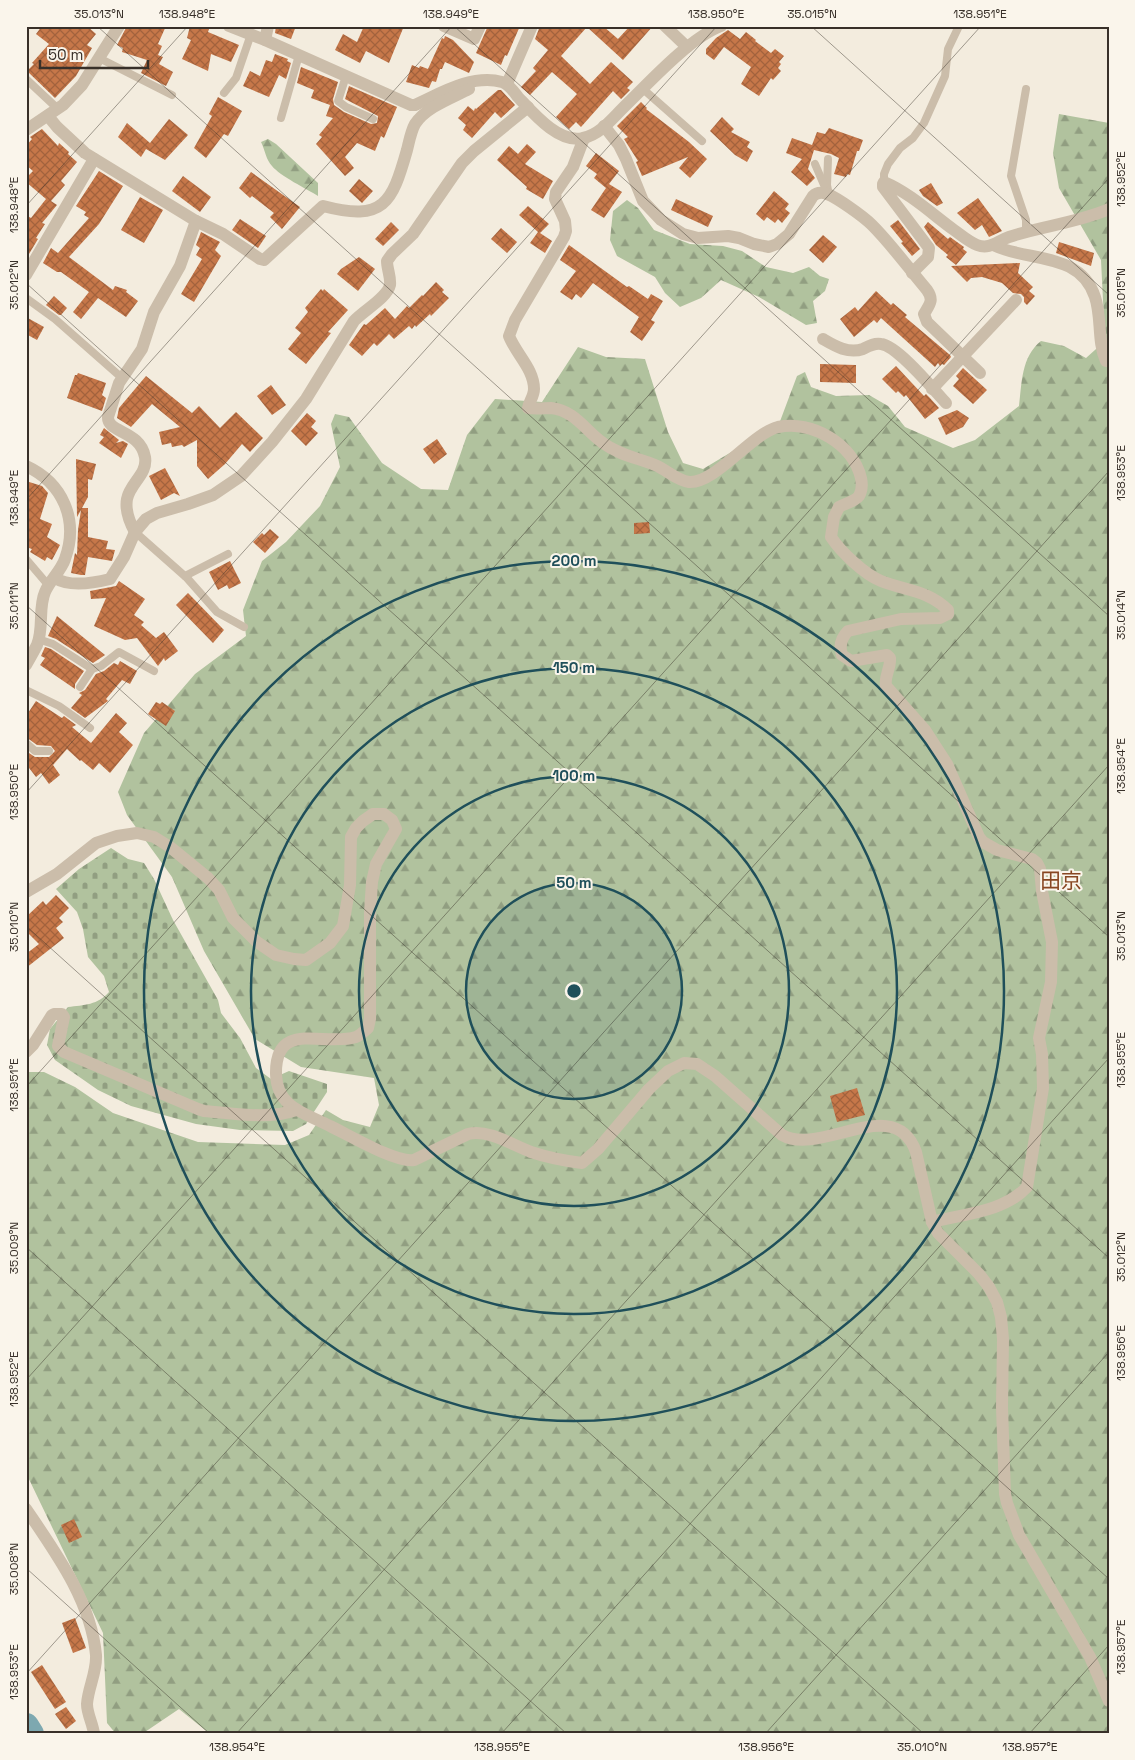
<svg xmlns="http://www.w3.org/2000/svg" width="1135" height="1760" viewBox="0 0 1135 1760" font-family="'Space Grotesk','Noto Sans JP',sans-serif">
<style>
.forest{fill:url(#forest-firs)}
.cemetery{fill:url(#cemetery-stones)}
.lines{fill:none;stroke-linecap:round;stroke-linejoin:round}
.river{stroke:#7da8b0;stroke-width:26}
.building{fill:url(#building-cross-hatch)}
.lane{stroke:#cbbdaa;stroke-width:8}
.street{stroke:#cbbdaa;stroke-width:12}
.ticks{fill:none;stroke:#383029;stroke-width:1;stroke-opacity:0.45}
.ring{fill:none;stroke:#1f4f5a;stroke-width:2.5}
.labels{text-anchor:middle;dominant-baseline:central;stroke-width:4;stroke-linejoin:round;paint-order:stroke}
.quarter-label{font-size:21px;fill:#884722;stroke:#faf5eb}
.centre{fill:#1f4f5a;stroke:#faf5eb;stroke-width:2.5}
.ring-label{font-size:15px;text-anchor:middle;font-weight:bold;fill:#1f4f5a;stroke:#faf5eb;stroke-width:4;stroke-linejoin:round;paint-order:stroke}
.neatline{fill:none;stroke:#383029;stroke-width:2}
.ticks-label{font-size:12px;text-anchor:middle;fill:#383029}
</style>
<defs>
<pattern id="forest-firs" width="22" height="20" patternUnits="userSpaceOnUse" patternTransform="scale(1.25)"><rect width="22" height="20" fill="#b1c29e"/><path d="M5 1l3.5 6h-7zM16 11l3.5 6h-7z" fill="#919e81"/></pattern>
<pattern id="cemetery-stones" width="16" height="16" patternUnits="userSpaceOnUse" patternTransform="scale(1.25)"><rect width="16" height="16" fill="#b1c29e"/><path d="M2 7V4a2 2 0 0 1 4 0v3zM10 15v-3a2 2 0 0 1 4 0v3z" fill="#919e81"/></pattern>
<pattern id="building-cross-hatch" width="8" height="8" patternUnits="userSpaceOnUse" patternTransform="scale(1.25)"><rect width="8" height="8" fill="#c67749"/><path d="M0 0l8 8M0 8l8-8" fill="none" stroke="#a2623d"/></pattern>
</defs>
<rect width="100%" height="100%" fill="#f3ecde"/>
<g class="forest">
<path d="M 1059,114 L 1109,123 L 1109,1734 L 210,1734 L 179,1709 L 142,1734 L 116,1734 L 107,1723 L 103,1633 L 26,1473 L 26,1072 L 44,1072 L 75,1087 L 113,1113 L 198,1142 L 285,1145 L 309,1135 L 326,1110 L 343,1120 L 370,1127 L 379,1105 L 374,1078 L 301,1067 L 255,1039 L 204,951 L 172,877 L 127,815 L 118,792 L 144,733 L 195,674 L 246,636 L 243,610 L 262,561 L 286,542 L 320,506 L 340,467 L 331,424 L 335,414 L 349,417 L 382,463 L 421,489 L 448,490 L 467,435 L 495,399 L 542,402 L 578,347 L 606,357 L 645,359 L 668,432 L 683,463 L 703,469 L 738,448 L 776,432 L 797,376 L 805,372 L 811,387 L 836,396 L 869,395 L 888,406 L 905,427 L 953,448 L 975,440 L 1019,406 C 1022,383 1021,357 1041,341 L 1064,346 L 1086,358 L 1105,341 L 1101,260 L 1059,188 L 1053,153 Z"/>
<path d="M 268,139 L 276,144 L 318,183 L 318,196 C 307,189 280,176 272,166 C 266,160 265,150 261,142 Z"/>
<polygon points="627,200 638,208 654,230 690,244 723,246 742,251 766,267 793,273 809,267 820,276 829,279 825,291 813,301 817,323 806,325 759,297 721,280 701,298 680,307 665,293 655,277 617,256 610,240 613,211"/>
</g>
<path class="cemetery" d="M 111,848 L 128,859 L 144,863 L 154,879 L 173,920 L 218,1000 L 221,1013 L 240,1038 L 256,1068 L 271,1079 L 289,1071 L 327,1084 L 327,1092 L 306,1124 L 293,1131 L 240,1130 L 196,1124 L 131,1106 L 98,1090 L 55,1060 L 47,1045 L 50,1029 L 68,1007 C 84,1005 98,1005 109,992 L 104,976 L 88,957 L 83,929 L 77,912 L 56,889 L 79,869 Z"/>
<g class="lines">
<polyline class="river" points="26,1726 31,1734"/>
</g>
<g class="building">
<polygon points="42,26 87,26 96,34 87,45 92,48 76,76 55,98 27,71 34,64 32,63 49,44 36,34"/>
<polygon points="127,26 166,26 158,44 162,46 158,55 163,57 159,64 173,72 166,86 141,73 147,60 122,52 123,48 117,45"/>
<polygon points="190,26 210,26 208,32 239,45 231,62 211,54 208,71 182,59 191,40 187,38"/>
<polygon points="276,26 296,26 291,39 275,33"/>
<polygon points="364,26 404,26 389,63 366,51 360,63 335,50 343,34 357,42"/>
<polygon points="488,26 520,26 507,56 505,55 501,65 476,53"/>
<polygon points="540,26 603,26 618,39 630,26 653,26 623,60 587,27 561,56 590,84 611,62 633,82 627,88 630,90 621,99 613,91 581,127 576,122 569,129 556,117 577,94 552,72 530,95 521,87 536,71 533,68 548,50 535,39"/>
<polygon points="728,30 740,39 746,32 756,40 755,41 771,53 775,49 784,56 779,62 781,64 778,68 781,71 773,80 771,78 759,96 741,84 751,67 724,47 714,60 706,54 706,49 716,38"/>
<polygon points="445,36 453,40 474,62 469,73 445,62 442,69 440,69 436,82 432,81 429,88 406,82 412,65 419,68 420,66 428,69 442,38 444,39"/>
<polygon points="275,54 288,59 287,61 291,63 286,79 279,75 269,97 243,86 250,71 260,76 266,60 272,62"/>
<polygon points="301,67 338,82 333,99 334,105 344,112 371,124 377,123 378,116 345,99 349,86 397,107 384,138 381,136 375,151 357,143 345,157 354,168 345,176 316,144 322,137 319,135 333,118 326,116 330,105 311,98 314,90 297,83"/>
<polygon points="498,90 501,90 515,105 501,118 495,112 472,138 463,130 466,125 458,118 468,106 474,111 475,108 476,109"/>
<polygon points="218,97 242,111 228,136 224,134 206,158 194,148 212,116 209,114"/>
<polygon points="641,102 647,108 646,109 689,142 707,159 690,178 679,168 688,157 642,176 636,162 638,161 624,139 628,137 617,126"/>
<polygon points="722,117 734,129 731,132 750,142 747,147 753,151 747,162 735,155 710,131"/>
<polygon points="169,119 188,135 165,160 146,149 141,157 118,137 127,123 150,143"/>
<polygon points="829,128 863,140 859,151 857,151 850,175 847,174 846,177 834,174 839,158 831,154 814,150 808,169 815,178 807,186 791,172 802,159 786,153 792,138 812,145 817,132 825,134"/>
<polygon points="42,129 58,146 59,143 69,152 68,154 77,162 61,181 65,185 51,201 57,205 42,223 45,224 36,238 38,239 29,254 26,254 26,215 31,218 46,199 26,182 26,178 33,171 26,165 26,146 32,139 30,137"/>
<polygon points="527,144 536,152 525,164 553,181 543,199 526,189 527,187 497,160 509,146 518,154"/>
<polygon points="596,153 619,171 609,184 622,192 604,218 591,210 606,188 594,178 597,174 586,166"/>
<polygon points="99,171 123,186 99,224 69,257 113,290 115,286 127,290 126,292 138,301 126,317 98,298 81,319 73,312 89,292 61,272 57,272 43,263 51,248 58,253 89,218 84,215 86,212 76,206"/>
<polygon points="251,172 300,207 282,229 270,217 274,213 252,196 250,198 239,188"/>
<polygon points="183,176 211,197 200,212 172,191"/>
<polygon points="359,179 373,191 362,203 349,191"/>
<polygon points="931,183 943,203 937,206 923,196 919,190"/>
<polygon points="774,191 789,204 785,209 790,213 782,223 778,219 775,223 767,217 764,221 756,214"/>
<polygon points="140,197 163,210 144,243 121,230"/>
<polygon points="978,198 995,221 1002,231 989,237 982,225 975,230 957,213"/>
<polygon points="676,199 713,216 708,227 671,210"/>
<polygon points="528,206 549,224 540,233 552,241 545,253 530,243 538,232 519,215"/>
<polygon points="240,219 266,236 258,248 232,230"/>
<polygon points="898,220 920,249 912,256 901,243 903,242 890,226"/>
<polygon points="391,222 399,230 383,246 375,239"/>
<polygon points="928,222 948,239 950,237 964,247 963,249 967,252 956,265 946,257 948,255 936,245 924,227"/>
<polygon points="501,228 517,242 507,253 491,239"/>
<polygon points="201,232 220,242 215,250 221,256 194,302 181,294 202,259 196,255 200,248 196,245"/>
<polygon points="823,235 837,247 823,263 809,250"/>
<polygon points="1059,242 1094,253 1091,266 1056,253"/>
<polygon points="569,245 627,287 629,286 648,299 651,294 663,301 651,320 655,322 642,341 630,332 639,317 593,283 581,298 576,294 572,300 560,292 576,271 560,260"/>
<polygon points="359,257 375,269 358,291 337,274 341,269"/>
<polygon points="1020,263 1018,273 1033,287 1029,291 1035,296 1027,305 1024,302 1024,297 1021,294 1013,293 1002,283 982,277 971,278 967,282 951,266"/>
<polygon points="436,282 444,290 442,292 449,298 431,316 430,314 416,327 415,325 412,329 409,326 394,339 389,334 377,346 374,343 362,356 349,345 364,324 366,325 385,308 395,319 407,306 409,308 422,295 423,296"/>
<polygon points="321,289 323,291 324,289 348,310 328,332 331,333 306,364 288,349 301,333 295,328 308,312 305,308"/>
<polygon points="876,291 891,305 893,303 907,315 905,317 950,355 951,357 944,365 942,364 940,366 938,363 935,367 881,318 877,323 874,320 854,337 840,319 855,307 858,311"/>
<polygon points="54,296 67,308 61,315 59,315 46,305"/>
<polygon points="26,317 44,327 37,340 26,334"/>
<polygon points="820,364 856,365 856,383 820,382"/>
<polygon points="896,366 924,396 926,394 929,397 939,408 925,419 906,395 904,397 898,391 896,393 882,379"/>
<polygon points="963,368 987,390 973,404 953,386 959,379 956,376"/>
<polygon points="78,373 106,383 102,395 106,398 102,411 67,398 75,375 77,375"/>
<polygon points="146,376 192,413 199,406 220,428 236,412 263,438 250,452 242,444 225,464 208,479 197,466 197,440 184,447 182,445 172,447 171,443 162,445 159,432 180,427 152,404 131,427 117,418 119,408"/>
<polygon points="271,385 286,405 272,415 257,396"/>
<polygon points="957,410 969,418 963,427 946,435 938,418"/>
<polygon points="307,413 316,421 311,427 318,433 306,446 291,431"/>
<polygon points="104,428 119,440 116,443 123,441 128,444 121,458 99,443 104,437 100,435"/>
<polygon points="437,439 447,454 434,464 423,449"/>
<polygon points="76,459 96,464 92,480 88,479 88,497 82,508 88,508 88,537 108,541 106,549 115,550 112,561 88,557 85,575 81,575 71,573 75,553 77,555 78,530 81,510 77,517"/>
<polygon points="165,468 180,496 174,493 161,500 149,476"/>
<polygon points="26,481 42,486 48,493 40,519 52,524 47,537 60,545 52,560 47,557 45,561 30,552 32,549 26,547"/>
<polygon points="649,522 650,533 634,534 634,523"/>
<polygon points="270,529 279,537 265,553 253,542 262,533 264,535"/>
<polygon points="230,561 241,583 229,589 227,585 218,590 209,572"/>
<polygon points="119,581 145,599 134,615 144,622 141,625 156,638 164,632 178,651 165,661 164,658 158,666 137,638 125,640 94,626 106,598 91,599 90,591 116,586"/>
<polygon points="188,593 224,630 213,643 176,605"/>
<polygon points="57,616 105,655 93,663 56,639 48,636"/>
<polygon points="45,647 51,649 84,671 75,684 75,689 40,665 45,658 41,656"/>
<polygon points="120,661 137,671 130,684 122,680 106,699 108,701 85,718 71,708 82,695 79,693 85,690 96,674 104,671 114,663 118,665"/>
<polygon points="36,701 62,718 64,716 76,725 72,727 91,743 116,713 127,723 119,732 133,745 110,773 99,763 93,770 81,760 80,761 67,749 53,765 60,775 49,784 41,773 36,777 26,764 26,751 35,757 49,757 55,751 51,746 37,745 26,737 26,716"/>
<polygon points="156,702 160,704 162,702 175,711 166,726 148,714"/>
<polygon points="56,895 69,908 59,918 63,922 56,928 64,938 26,968 26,954 39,944 26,931 26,917 43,901 46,905"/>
<polygon points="857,1088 865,1115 837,1122 830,1096"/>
<polygon points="74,1519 82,1537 69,1543 61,1525"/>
<polygon points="75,1618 86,1648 73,1653 62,1623"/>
<polygon points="42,1665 66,1702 55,1709 31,1672"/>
<polygon points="66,1707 76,1721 66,1729 55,1714"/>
</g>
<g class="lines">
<g class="lane">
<polyline points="99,58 172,95"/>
<polyline points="346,76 338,101 346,107 373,119"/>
<polyline points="26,79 58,109"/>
<polyline points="643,89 702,141"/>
<polyline points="1026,89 1011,176 1026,220 1026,232"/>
<polyline points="224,93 236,78 251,34"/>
<polyline points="281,118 299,55"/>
<polyline points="828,159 827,185 829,195"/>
<polyline points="815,164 824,185"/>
<polyline points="884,182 884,174 888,164 900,148 913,138 924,123 945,76 948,49 959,26"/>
<polyline points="26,298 55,319 122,378"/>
<polyline points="135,532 187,578 217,612 244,627"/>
<polyline points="26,559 49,586"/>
<polyline points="185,576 228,554"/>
<polyline points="38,639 53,644 92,669 101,666 119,652 154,671"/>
<polyline points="80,687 92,669"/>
<polyline points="26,690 59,706 90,728"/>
<polyline points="26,743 35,751 49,751"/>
</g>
<g class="street">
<path d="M 229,26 L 265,40 L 411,105 L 415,105 C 441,93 472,74 502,82 C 509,84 514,92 518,97 C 533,113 559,144 583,138 C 599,135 611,120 622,109 C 647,85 689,38 721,26"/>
<polyline points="444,26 474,39 480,26"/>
<polyline points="665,26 687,47"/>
<polyline points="265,40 268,26"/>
<polyline points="507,84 532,26"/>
<path d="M 48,116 L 57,127 L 85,153 L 196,221 L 223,234 L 260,259 L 264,260 L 323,206 C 384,222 392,203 407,150 C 409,142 411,131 415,124 C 426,107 452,98 469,89"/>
<path d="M 604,126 L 619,145 L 626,159 L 643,201 L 661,220 L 683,234 L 698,238 L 728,236 L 739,238 L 754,244 L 769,247 L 777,244 L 789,234 L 813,196 C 816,193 819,192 824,193 C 834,195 864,217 872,225 C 892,245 909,269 927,290 C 934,300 930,304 924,314 L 927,322 L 980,373"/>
<polyline points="26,130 63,105 82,85 119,26"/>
<path d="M 584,138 L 573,167 L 556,192 L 555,199 L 565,221 L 566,231 L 564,237 L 515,320 L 509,336 C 516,354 534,369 534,389 C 534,396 529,402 528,408 C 536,409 544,408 551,408 C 574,410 586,431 603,443 C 619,455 638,458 655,465 C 667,470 676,480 689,482 C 715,484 751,434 778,427 C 812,420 853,444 861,478 C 862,483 862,491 859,496 C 854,502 846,503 839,507 L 834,517 L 831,537 C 841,552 864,574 881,581 C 906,591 928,590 948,610 L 948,614 L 940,618 L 901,619 L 848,631 C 841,638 839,646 842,655 L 851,661 L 887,655 L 890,658 C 891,668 884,676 886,686 L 925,730 L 947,764 L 979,837 L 983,842 L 997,850 L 1032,859 L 1037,863 L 1040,869 L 1042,891 L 1052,942 L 1051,982 L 1039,1038 L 1042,1054 L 1043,1088 L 1027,1187 C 1004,1212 964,1214 932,1222"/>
<path d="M 993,245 C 1027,262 1080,251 1095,297 C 1102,318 1097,341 1106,361"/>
<path d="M 912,273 L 928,257 L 929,248 L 883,187 L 883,184 L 884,182 C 910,193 932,214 954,230 C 961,235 969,242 977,245 C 990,250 997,241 1009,237 C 1041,226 1077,223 1109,209"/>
<polyline points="26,275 94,159"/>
<path d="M 823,339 C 835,346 848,354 863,349 C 869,346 874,343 881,344 C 898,346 933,389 946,403"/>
<polyline points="932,389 1016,300"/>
<path d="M 26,466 C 63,483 79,520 65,559 C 61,571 50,580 45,592 C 38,608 44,628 37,645 C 34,651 30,658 26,665"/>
<path d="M 135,532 C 130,523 125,510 127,499 C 130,483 148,474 145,457 C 140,430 107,433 108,417 L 119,383 L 142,349 L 154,312 L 180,266 L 196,221"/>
<path d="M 55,578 C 69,587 94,583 110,579 L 124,557 L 135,532 L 146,519 L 157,513 L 188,504 L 213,495 L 241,476 L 272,442 L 306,399 L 354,321 C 364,310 387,298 390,285 C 391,277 387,269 387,261 L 392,254 L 413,234 L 462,163 L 474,151 L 528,107"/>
<path d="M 26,892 L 57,874 L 96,843 L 117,836 L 137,833 L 154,837 L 170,847 L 208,878 L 219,890 L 233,918 L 257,942 L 276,955 L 294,959 L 306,960 L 330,943 L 343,926 L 350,885 L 351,837 L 356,828 L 363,821 L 373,814 L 384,814 L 392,820 L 396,829 L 376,864 L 372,882 L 370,913 L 370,1019 L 368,1028 C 364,1031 361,1035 356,1037 C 324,1047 275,1019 276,1074 C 277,1108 305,1113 330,1126 C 349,1135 396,1163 414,1160 L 468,1134 C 489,1129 512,1145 531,1152 C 546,1157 566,1161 582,1163 L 598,1149 L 649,1089 L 668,1071 L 684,1063 L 697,1064 L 715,1076 L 782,1135 C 821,1157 895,1092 916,1152 L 932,1222 L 938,1233 L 979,1274 L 989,1287 L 997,1302 L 1001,1317 L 1003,1339 L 1002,1407 L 1005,1494 L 1007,1503 L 1019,1535 L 1090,1657 L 1109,1701"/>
<path d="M 26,1052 L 33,1045 L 52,1015 L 54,1014 L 62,1014 L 64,1017 L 58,1046 L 64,1052 L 198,1109 L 204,1111 C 233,1113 268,1120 296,1110"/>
<path d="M 26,1509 C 56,1553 91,1601 96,1655 C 97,1672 88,1688 87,1704 C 87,1714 93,1724 94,1734"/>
</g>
</g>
<path class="ticks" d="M 97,26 L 1109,937M 454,26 L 1109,616M 811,26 L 1109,295M 26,206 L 188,26M 26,283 L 1109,1258M 26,500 L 452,26M 26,605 L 1109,1579M 26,793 L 717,26M 26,926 L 924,1734M 26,1087 L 981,26M 26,1247 L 567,1734M 26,1380 L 1109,178M 26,1568 L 210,1734M 26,1674 L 1109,471M 236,1734 L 1109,765M 501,1734 L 1109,1058M 765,1734 L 1109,1352M 1029,1734 L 1109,1645"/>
<circle cx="574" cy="991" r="108" fill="#1f4f5a" fill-opacity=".12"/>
<g class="ring">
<circle cx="574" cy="991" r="108"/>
<circle cx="574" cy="991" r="215"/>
<circle cx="574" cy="991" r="323"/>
<circle cx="574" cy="991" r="430"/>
</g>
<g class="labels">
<g class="quarter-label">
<text x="1061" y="880">田京</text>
</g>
</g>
<circle cx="574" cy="991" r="8" class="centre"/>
<g class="ring-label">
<text x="574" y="566">200 m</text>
<text x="574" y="673">150 m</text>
<text x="574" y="781">100 m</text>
<text x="574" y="888">50 m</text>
</g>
<rect width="1135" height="1760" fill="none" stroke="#faf5eb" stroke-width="55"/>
<path d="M40 60v8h108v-8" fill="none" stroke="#383029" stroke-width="2.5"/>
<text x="48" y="60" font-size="15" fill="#383029" stroke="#faf5eb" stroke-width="4" paint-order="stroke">50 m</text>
<rect x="28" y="28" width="1080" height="1704" class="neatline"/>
<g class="ticks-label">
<text x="99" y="18">35.013°N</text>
<text x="187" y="18">138.948°E</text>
<text x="451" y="18">138.949°E</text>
<text x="716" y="18">138.950°E</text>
<text x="812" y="18">35.015°N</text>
<text x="980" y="18">138.951°E</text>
<text transform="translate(1121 179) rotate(-90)" y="4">138.952°E</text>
<text transform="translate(14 205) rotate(-90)" y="4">138.948°E</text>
<text transform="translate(14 285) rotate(-90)" y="4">35.012°N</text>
<text transform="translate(1121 293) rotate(-90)" y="4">35.015°N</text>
<text transform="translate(1121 473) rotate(-90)" y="4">138.953°E</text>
<text transform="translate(14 498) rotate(-90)" y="4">138.949°E</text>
<text transform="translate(14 606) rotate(-90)" y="4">35.011°N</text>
<text transform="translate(1121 615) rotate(-90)" y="4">35.014°N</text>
<text transform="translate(1121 766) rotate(-90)" y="4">138.954°E</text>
<text transform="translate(14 792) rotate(-90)" y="4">138.950°E</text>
<text transform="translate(14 927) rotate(-90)" y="4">35.010°N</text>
<text transform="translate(1121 936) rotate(-90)" y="4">35.013°N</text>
<text transform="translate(1121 1060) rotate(-90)" y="4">138.955°E</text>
<text transform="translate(14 1085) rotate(-90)" y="4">138.951°E</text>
<text transform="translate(14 1248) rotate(-90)" y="4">35.009°N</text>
<text transform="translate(1121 1257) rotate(-90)" y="4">35.012°N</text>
<text transform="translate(1121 1353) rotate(-90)" y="4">138.956°E</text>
<text transform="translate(14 1379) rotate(-90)" y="4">138.952°E</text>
<text transform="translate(14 1569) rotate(-90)" y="4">35.008°N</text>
<text transform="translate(1121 1647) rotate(-90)" y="4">138.957°E</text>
<text transform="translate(14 1672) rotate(-90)" y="4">138.953°E</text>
<text x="237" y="1751">138.954°E</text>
<text x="502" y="1751">138.955°E</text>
<text x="766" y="1751">138.956°E</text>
<text x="922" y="1751">35.010°N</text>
<text x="1030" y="1751">138.957°E</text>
</g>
</svg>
